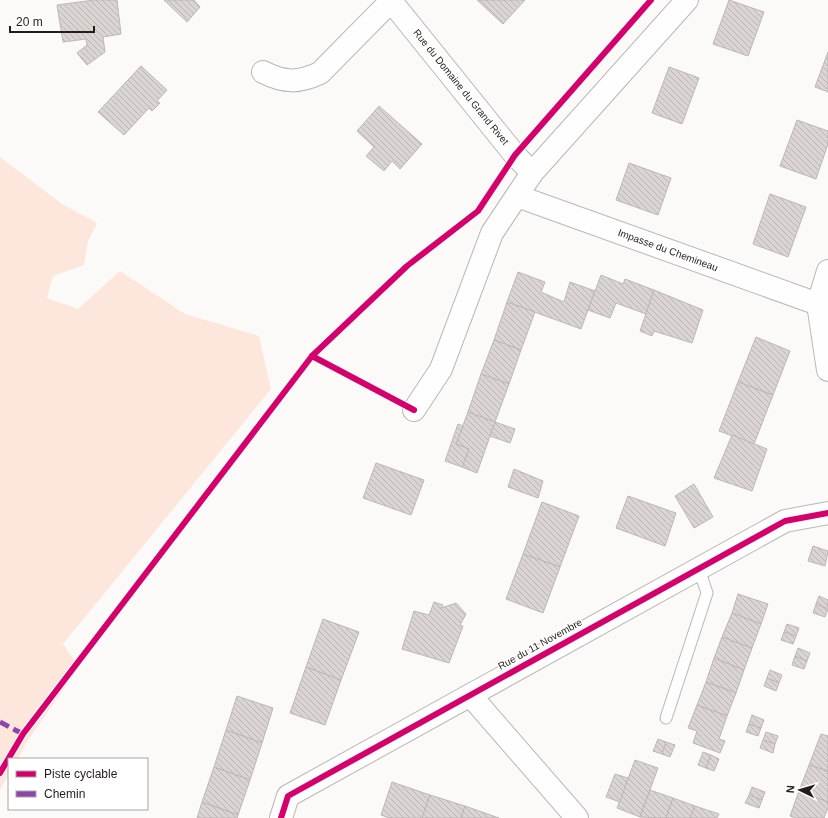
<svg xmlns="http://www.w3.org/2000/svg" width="828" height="818" viewBox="0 0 828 818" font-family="Arial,sans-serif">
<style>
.green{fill:#fde6db}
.building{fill:url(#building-back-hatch);stroke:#bcb7b4}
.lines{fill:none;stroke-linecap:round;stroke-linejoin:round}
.lane-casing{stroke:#bbb6b4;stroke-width:13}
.street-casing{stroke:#bbb6b4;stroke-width:24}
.lane{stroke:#fffefe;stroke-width:11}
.street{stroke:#fffefe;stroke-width:22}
.quiet{stroke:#8e44ad;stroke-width:5;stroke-dasharray:10 5;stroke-linecap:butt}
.cycleway-casing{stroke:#fff;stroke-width:8}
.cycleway{stroke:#d6006c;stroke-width:6}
.labels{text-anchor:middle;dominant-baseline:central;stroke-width:3;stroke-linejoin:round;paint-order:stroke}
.street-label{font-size:10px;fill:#241c19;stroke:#fff}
</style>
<defs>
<pattern id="building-back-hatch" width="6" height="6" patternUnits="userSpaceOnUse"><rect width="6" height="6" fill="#dad5d3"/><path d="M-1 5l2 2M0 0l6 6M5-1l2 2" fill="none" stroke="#bbb6b5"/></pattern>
</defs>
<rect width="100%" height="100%" fill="#fcfaf8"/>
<polygon class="green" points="0,157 62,204 97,223 88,241 84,265 53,276 47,298 78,309 120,271 185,314 259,336 271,389 63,644 79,667 26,743 18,759 9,759 9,774 0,790"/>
<g class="building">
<polygon points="94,0 117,0 121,34 103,37 105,52 87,65 77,53 87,45 86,39 63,42 57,5"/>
<polygon points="164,0 194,0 200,7 187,22"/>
<polygon points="477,0 525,0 503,24"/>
<polygon points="729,0 764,12 748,56 713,44"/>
<polygon points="828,52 828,92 815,87"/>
<polygon points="141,66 167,90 157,101 160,103 152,111 149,108 124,135 98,112"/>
<polygon points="669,67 699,78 682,124 652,113"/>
<polygon points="379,106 422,144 400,169 392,161 384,171 366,156 374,147 357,131"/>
<polygon points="797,120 828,131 828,144 816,179 780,166"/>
<polygon points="629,163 671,178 658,215 616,200"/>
<polygon points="770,194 806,207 788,257 753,244"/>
<polygon points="518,272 545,282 541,292 564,302 570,282 595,291 581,329 507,302"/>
<polygon points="601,275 623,284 625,279 654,290 646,314 616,303 610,318 588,310"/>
<polygon points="654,290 703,310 692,343 654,331 652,336 640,331"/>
<polygon points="507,302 535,312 521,350 494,340"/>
<polygon points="756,337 790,351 773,395 738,382"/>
<polygon points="494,340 521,350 509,384 481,374"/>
<polygon points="481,374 509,384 495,422 468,412"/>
<polygon points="738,382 773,395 754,444 719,431"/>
<polygon points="468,412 495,422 477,473 462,467 469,449 456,444"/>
<polygon points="495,422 515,429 510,443 490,436"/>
<polygon points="458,424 463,426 456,444 469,449 462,467 445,461"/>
<polygon points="732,435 767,449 752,491 714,478"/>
<polygon points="376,463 424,480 411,515 363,498"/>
<polygon points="514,469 543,481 538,498 508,487"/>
<polygon points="694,484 713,517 694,528 675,496"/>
<polygon points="628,496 676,513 665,546 616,528"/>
<polygon points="542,502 579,516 560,567 523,554"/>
<polygon points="813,546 828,551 825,566 808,561"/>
<polygon points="523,554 560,567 543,613 506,599"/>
<polygon points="738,594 768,604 761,624 732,613"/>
<polygon points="819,596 828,600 828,609 816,604"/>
<polygon points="434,602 443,605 441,608 456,603 466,614 460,625 463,626 449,663 402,649 414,611 429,615"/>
<polygon points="816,604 828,609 825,617 813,613"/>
<polygon points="732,613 761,624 752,648 722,637"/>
<polygon points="323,619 359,632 341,680 306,667"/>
<polygon points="787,624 799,628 796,636 784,632"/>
<polygon points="784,632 796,636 793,644 781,640"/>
<polygon points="722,637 752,648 744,670 714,658"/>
<polygon points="798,648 810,653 807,661 795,656"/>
<polygon points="795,656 807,661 804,669 792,665"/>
<polygon points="714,658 744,670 736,693 706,682"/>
<polygon points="306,667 341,680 325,725 290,713"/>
<polygon points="770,670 782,675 779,683 767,678"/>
<polygon points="767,678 779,683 776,691 764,686"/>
<polygon points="706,682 736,693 727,716 697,705"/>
<polygon points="237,696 273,708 262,743 226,730"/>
<polygon points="697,705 727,716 719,739 725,741 720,753 693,743 697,731 688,728"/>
<polygon points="752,715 764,720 761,728 749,724"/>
<polygon points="749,724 761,728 758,736 746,732"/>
<polygon points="226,730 262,743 250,780 214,767"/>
<polygon points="766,732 778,736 775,744 763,740"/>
<polygon points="821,734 828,736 828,771 809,765"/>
<polygon points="658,739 666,742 662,754 653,751"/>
<polygon points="763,740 775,744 773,753 760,748"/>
<polygon points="666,742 675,745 670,757 662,754"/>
<polygon points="703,752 711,755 706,768 698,765"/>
<polygon points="711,755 719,759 714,771 706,768"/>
<polygon points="635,760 658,768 640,817 617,808"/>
<polygon points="809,765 828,771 828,802 799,791"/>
<polygon points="214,767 250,780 238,815 202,802"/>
<polygon points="615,774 628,778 620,802 606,797"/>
<polygon points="392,782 430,795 422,818 389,818 381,815"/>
<polygon points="752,787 765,792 762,800 749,795"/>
<polygon points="650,790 673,798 666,818 640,817"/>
<polygon points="799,791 828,802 828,808 824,818 796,818 790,816"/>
<polygon points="430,795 465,806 461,818 422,818"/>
<polygon points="749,795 762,800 759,808 745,803"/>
<polygon points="673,798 695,806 690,818 666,818"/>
<polygon points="202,802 238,815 237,818 197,818"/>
<polygon points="465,806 499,818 461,818"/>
<polygon points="695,806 719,814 717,818 690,818"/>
</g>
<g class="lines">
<defs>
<polyline id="lane" points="666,718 707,593 699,569"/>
<g id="street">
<polyline points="391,1 515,155 532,173"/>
<path d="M 263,72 C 285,83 298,83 320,73 L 392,0"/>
<polyline points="517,196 818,304"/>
<polyline points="828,271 818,304 828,370"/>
<polyline points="414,410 441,369 492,233 532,173 687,0"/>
<polyline points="470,695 577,818"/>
<polyline points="281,818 288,796 785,521 828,513"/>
</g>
</defs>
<use href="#lane" class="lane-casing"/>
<use href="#street" class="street-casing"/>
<use href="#lane" class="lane"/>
<use href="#street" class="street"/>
<polyline class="quiet" points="0,722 23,734"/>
<defs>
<g id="cycleway">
<polyline points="312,356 407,266 478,211 515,155 651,0"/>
<polyline points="0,773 23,734 312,356 414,410"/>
<polyline points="281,818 288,796 785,521 828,513"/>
</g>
</defs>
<use href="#cycleway" class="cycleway-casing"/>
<use href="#cycleway" class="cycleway"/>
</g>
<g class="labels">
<g class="street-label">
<text transform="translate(461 87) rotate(51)">Rue du Domaine du Grand Rivet</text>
<text transform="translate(668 250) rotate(20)">Impasse du Chemineau</text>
<text transform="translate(540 644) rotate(-29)">Rue du 11 Novembre</text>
</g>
</g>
<rect x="8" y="758" width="140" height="52" fill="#ffffff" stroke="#a7a4a3"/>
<rect x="16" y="771" width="20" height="6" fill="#d6006c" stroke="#a7a4a3"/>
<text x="44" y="778" font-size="12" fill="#241c19">Piste cyclable</text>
<rect x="16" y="791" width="20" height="6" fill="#8e44ad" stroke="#a7a4a3"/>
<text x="44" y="798" font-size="12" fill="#241c19">Chemin</text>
<g transform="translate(800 790) rotate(275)" stroke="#ffffff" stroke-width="3" paint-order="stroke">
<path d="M0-3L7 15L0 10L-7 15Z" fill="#241c19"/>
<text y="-6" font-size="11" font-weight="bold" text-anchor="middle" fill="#241c19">N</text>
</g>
<path d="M10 26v6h84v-6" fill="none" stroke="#241c19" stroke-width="2"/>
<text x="16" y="26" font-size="12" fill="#241c19" stroke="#ffffff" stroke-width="3" paint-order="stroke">20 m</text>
</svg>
